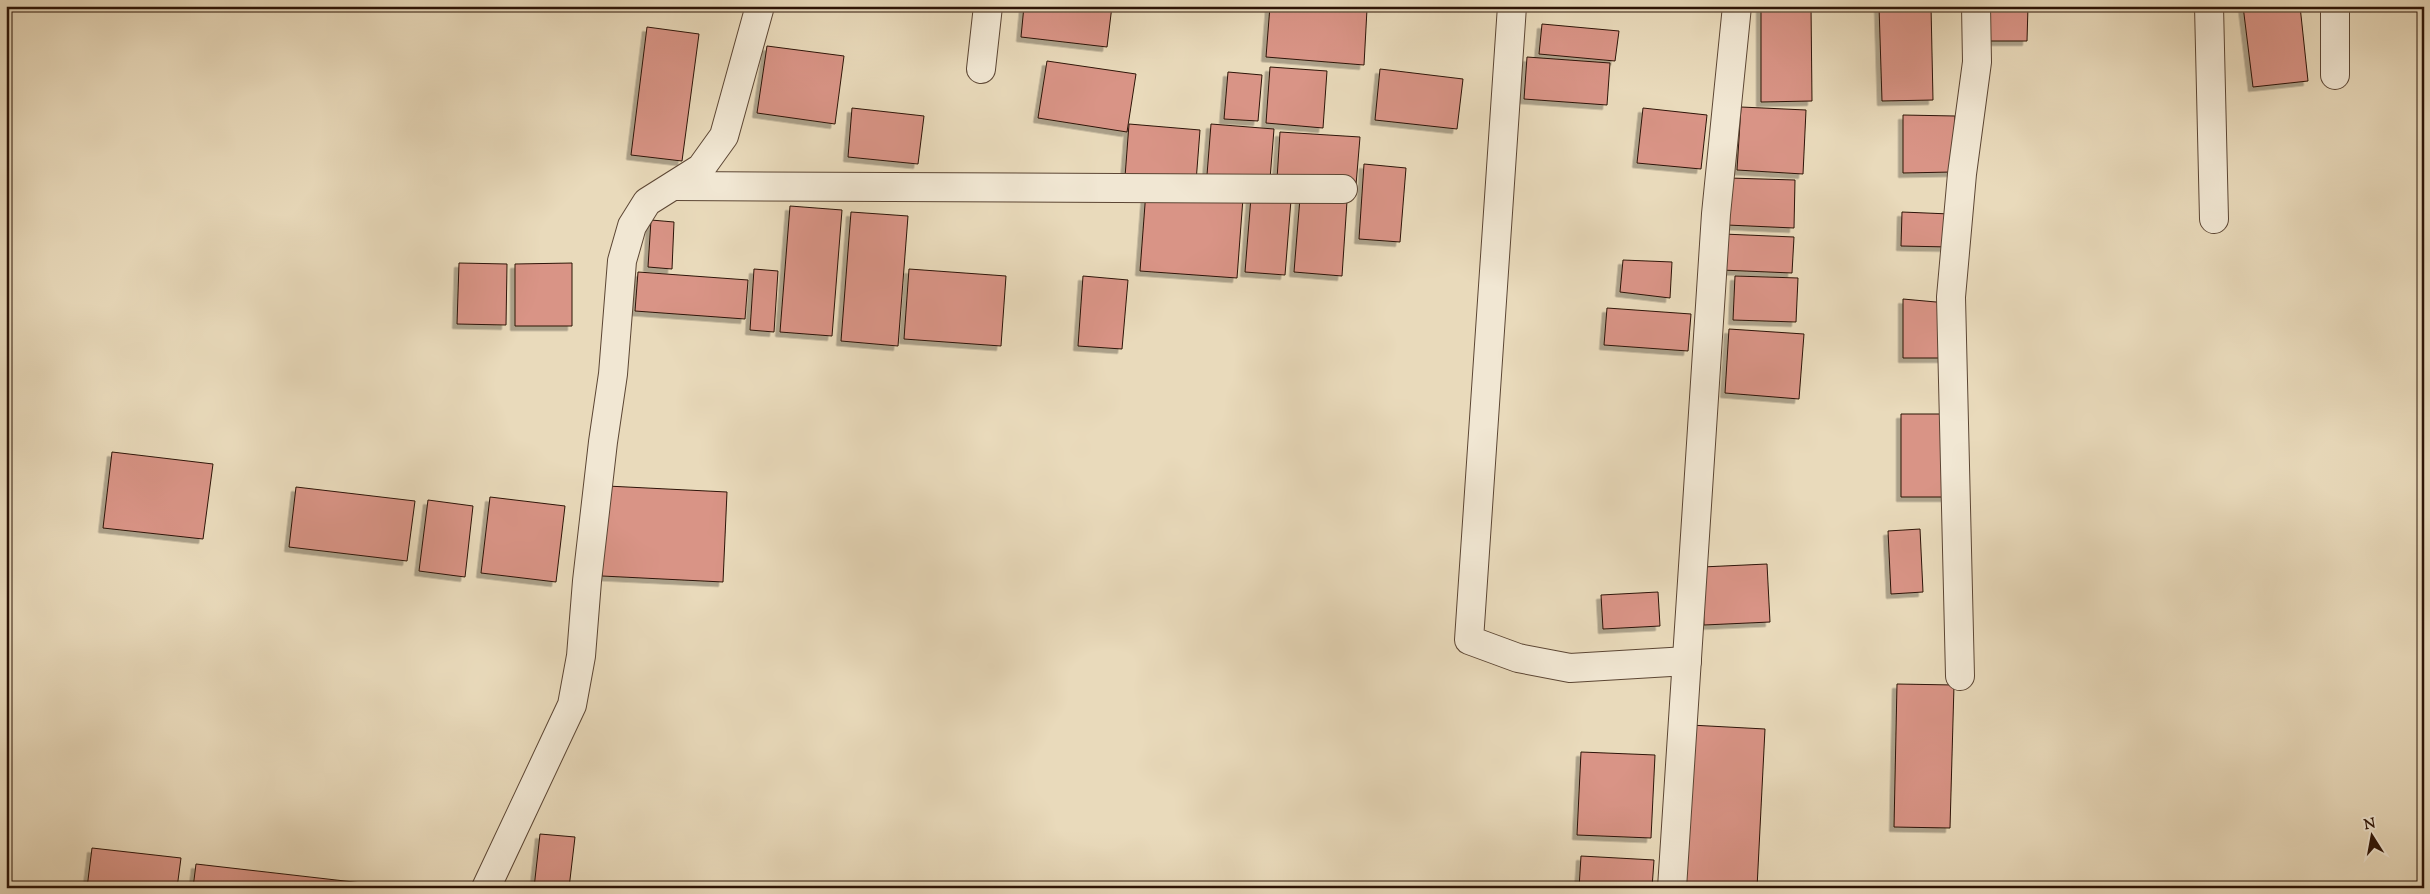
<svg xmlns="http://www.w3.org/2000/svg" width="2430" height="894" viewBox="0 0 2430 894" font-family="'Sorts Mill Goudy',serif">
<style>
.building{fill:#d99486;stroke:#2d1407;filter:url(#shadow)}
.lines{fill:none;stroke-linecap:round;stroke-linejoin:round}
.minor-casing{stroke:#5c4634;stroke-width:30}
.minor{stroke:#f1e7d3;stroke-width:28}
</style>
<defs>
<filter id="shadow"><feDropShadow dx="-4.5" dy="4.5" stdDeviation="0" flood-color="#0004"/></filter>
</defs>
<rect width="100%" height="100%" fill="#e9dabb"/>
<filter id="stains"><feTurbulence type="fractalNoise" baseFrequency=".004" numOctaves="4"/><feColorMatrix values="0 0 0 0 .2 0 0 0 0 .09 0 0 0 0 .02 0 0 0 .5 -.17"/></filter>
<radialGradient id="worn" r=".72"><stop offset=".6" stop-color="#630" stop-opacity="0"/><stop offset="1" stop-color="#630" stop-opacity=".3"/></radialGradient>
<g class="building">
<polygon points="1024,6 1112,6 1107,47 1021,37"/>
<polygon points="1270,6 1327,6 1367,9 1364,65 1266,57"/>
<polygon points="1761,6 1811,6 1812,101 1761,102"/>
<polygon points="1879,6 1931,6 1933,100 1882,101"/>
<polygon points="1982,6 2028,6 2027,41 1982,41"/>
<polygon points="2243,6 2300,6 2308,81 2253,87"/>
<polygon points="1542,24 1619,31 1615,61 1539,54"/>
<polygon points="647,27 699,34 682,161 631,155"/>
<polygon points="767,46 844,56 835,124 757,113"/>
<polygon points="1527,57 1610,63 1607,105 1524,99"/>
<polygon points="1047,61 1136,74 1127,132 1038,118"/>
<polygon points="1270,67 1327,71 1323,128 1266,123"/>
<polygon points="1380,69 1463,79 1457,129 1375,120"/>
<polygon points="1228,72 1262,75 1258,121 1224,119"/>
<polygon points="1741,107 1806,110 1803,174 1737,170"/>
<polygon points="852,108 924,116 918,164 848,157"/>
<polygon points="1643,108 1707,115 1701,169 1637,163"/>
<polygon points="1903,115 1955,116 1952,172 1903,173"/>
<polygon points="1129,124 1200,130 1196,182 1125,177"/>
<polygon points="1211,124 1274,129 1270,179 1207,175"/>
<polygon points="1280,132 1360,137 1356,185 1277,179"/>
<polygon points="1364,164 1406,168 1400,242 1359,239"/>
<polygon points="1729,178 1795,180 1794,228 1727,225"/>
<polygon points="1146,191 1243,198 1237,278 1140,271"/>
<polygon points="1251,197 1291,200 1285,275 1245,272"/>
<polygon points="1300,198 1347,201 1342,276 1294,272"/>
<polygon points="790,206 842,210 832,336 780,332"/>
<polygon points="851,212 908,216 898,346 841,341"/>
<polygon points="1902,212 1950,214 1950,247 1901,246"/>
<polygon points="651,220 674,222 672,269 648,267"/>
<polygon points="1723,234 1794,237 1792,273 1721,270"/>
<polygon points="1623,260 1672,262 1670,298 1620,292"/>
<polygon points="459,263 507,264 506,325 457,324"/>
<polygon points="572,263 572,326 515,326 515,264"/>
<polygon points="754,269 778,271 774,332 750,330"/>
<polygon points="909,269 1006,276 1001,346 904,339"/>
<polygon points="638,272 748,280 745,319 635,311"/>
<polygon points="1083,276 1128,280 1122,349 1078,346"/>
<polygon points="1735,276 1798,278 1796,322 1733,320"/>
<polygon points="1903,299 1947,303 1947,358 1903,358"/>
<polygon points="1607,308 1691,314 1688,351 1604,345"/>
<polygon points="1729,329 1804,334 1799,399 1725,393"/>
<polygon points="1901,414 1948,414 1949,497 1901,497"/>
<polygon points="112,452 213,464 203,539 103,528"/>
<polygon points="607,486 727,492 723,582 602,576"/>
<polygon points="296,487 415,501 407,561 289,547"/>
<polygon points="490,497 565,506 556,582 481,573"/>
<polygon points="428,500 473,506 465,577 419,571"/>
<polygon points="1920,529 1923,592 1891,594 1888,531"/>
<polygon points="1767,564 1770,622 1704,625 1702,567"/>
<polygon points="1658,592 1660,626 1603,629 1601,595"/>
<polygon points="1897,684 1954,685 1950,828 1894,827"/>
<polygon points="1690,725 1765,729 1757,888 1682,888"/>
<polygon points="1581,752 1655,755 1651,838 1577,835"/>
<polygon points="540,834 575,837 569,888 534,888"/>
<polygon points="92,848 181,858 177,888 87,888"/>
<polygon points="1581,856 1654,860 1652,888 1579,888"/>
<polygon points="196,864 406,888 193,888"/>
</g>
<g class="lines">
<defs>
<g id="minor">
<polyline points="1512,6 1469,640 1518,658 1570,668 1687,661"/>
<polyline points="2209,6 2214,219"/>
<polyline points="2335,6 2335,75"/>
<polyline points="981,69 988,6"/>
<polyline points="675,186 1343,189"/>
<polyline points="1960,676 1951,297 1962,174 1977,62 1976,6"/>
<polyline points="486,888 572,705 581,656 587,581 603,442 613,374 622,261 632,226 647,202 701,168 724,136 760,6"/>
<polyline points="1672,888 1716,214 1737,6"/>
</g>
</defs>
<use href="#minor" class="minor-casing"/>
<use href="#minor" class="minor"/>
</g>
<rect width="2430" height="894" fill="none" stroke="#e9dabb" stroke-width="25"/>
<rect x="8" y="8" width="2415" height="879" fill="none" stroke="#2d1407" stroke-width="2.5"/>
<rect x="12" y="12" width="2405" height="869" fill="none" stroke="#2d1407"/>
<g transform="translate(2372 836) rotate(349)" stroke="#f1e7d3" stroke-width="4" paint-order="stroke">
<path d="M0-4L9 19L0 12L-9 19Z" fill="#2d1407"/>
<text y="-8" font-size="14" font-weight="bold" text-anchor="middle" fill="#2d1407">N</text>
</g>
<rect width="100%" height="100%" filter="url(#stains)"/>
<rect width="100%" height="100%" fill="url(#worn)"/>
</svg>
